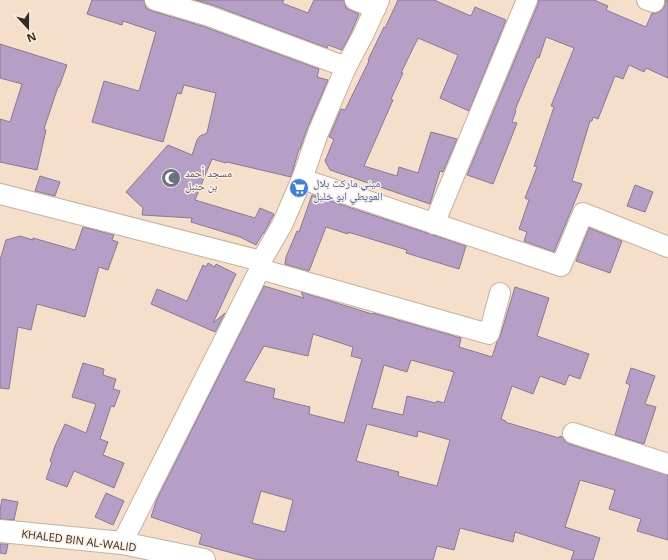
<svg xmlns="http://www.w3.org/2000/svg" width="668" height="560" viewBox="0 0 668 560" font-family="'Open Sans','Noto Naskh Arabic',sans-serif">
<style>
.building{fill:#b69fc6;stroke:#887a91;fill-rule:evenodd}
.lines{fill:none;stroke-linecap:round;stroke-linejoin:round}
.street-casing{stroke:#c6b19c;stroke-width:22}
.secondary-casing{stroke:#c6b19c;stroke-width:24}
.street{stroke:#fff;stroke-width:20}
.secondary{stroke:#fff;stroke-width:22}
.labels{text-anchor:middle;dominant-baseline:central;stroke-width:3;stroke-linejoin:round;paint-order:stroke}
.worship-label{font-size:11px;fill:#5b616d;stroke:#fceee1;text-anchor:start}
.shop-label{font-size:11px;fill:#366cbe;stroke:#fceee1;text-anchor:start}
.street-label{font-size:11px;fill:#342c24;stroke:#fceee1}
</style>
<rect width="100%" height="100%" fill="#f6dfca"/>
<g class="building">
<polygon points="92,0 144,0 146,8 152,11 205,27 319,69 317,77 328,80 307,129 300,149 299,149 291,177 227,162 226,163 212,159 206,173 195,200 255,218 260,208 274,214 264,233 263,233 256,245 240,237 191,222 192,218 142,215 143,208 126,192 168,145 192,155 197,140 200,136 207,133 216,93 184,85 181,94 177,93 163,142 92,122 104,81 139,91 156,32 123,21 122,25 87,14"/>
<polygon points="195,0 284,0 282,3 308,13 314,0 344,0 346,8 359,14 351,33 342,50 328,45 327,48 213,5"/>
<polygon points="398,0 434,0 471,16 475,7 506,20 469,111 440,98 458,55 418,38 401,73 403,73 391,99 393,100 364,166 397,176 399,167 418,173 431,132 457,139 443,172 440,171 430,204 330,170 325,161 334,139 329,137 341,109 345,110 369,61 368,60 384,27 385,28"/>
<polygon points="538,0 594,0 608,6 606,10 646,27 652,13 656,13 661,11 664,7 666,0 668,0 668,78 646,68 644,72 629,65 623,79 615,76 598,119 593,117 592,121 590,121 572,181 582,184 554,252 524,241 527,232 519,229 529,200 525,198 537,167 534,166 554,107 551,106 574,48 546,37 539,58 537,57 515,110 516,111 512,122 517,123 493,184 467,175 538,4"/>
<polygon points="0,44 67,65 59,87 58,87 44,129 46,130 37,170 0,162 0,119 10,122 22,84 0,78"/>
<polygon points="40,176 60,182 55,196 35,191"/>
<polygon points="635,185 653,192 645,212 627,206"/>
<polygon points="312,195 466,246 459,269 406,253 407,250 348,232 348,234 326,227 309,271 285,264 286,257 297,231 299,232"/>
<polygon points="83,227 114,235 112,240 118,242 108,270 99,267 85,317 37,304 31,330 18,327 9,389 0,388 0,260 6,240 20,236 33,240 33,238 75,250"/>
<polygon points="589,228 622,241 610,273 576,261"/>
<polygon points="208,263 215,267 216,264 236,274 213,323 225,313 215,332 151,304 157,289 187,301 203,265 206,267"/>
<path d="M 264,286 L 304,298 L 301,292 L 372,314 L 373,313 L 461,338 L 459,347 L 492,357 L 497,342 L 500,337 L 515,287 L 549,298 L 537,336 L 589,354 L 580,379 L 569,375 L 565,385 L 540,376 L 533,394 L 512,386 L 501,419 L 506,421 L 505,422 L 559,438 L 560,436 L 562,437 L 565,441 L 569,444 L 668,475 L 668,540 L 637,531 L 641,519 L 609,509 L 615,490 L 580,480 L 565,527 L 600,538 L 593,560 L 571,560 L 574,551 L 515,532 L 513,542 L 460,528 L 454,550 L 437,546 L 433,560 L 258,560 L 199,544 L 202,534 L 151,517 L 157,499 ZM 313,334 L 353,347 L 351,356 L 362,359 L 344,423 L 309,414 L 310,407 L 273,398 L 275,389 L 244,381 L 264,346 L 308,356 ZM 411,360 L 454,372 L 444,403 L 437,401 L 436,403 L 407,396 L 403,415 L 372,408 L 384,365 L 407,372 ZM 367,424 L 417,437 L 418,431 L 450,440 L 437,486 L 398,476 L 399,472 L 356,461 ZM 261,491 L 293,500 L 285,532 L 252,523 Z"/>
<polygon points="83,363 104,369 103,375 116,379 113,389 120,391 114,407 111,406 100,439 108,442 103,455 124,463 114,488 74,471 67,487 46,479 52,462 50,461 55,446 65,424 86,433 96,404 72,397"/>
<polygon points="631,368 655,376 645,404 656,407 644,444 615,435 630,385 626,383"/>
<polygon points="106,493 124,501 113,525 95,517"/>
<polygon points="2,499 18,502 14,520 0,519 0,510"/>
<polygon points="0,544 8,544 6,554 0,553"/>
</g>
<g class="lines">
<defs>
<g id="street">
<polyline points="155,0 209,16 346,67"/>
<polyline points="355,0 376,8"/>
<polyline points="647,0 654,2 654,0"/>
<polyline points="302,179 561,266 583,213 668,247"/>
<polyline points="0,194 261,261"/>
<polyline points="434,224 527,0"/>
<polyline points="260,269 261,261 282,225 302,179 318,133 346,67 364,33 379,0"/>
<polyline points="573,433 668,464"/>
<polyline points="122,543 260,269 489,334 500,293"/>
</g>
<polyline id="secondary" points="0,531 122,543 204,560"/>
</defs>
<use href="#street" class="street-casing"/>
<use href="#secondary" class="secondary-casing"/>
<use href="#street" class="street"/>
<use href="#secondary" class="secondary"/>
</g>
<defs>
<symbol id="mosque-disc" viewBox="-11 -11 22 22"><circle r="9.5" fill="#6b7280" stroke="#fceee1"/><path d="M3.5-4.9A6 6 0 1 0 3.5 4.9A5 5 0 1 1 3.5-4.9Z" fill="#fff"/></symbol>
<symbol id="supermarket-disc" viewBox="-11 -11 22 22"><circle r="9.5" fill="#3f7fe0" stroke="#fceee1"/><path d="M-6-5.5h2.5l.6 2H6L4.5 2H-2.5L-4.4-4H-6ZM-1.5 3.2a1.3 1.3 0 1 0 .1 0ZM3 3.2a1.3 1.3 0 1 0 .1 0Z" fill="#fff"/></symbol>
</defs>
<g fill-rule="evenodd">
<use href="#mosque-disc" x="160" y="167" width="22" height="22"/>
<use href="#supermarket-disc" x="288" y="177" width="22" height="22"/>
</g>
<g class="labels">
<g class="worship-label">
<text x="185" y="172">مسجد أحمد<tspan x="185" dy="13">بن حنبل</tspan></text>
</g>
<g class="shop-label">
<text x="313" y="182">ميني ماركت بلال<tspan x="313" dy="13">العويطي ابو خليل</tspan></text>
</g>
<g class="street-label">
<text transform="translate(79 540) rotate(7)">KHALED BIN AL-WALID</text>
</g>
</g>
<g transform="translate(28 28) rotate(159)" stroke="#fceee1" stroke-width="3" paint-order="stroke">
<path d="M0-3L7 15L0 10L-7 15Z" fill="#342c24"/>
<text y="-6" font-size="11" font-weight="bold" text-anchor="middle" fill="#342c24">N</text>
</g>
</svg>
